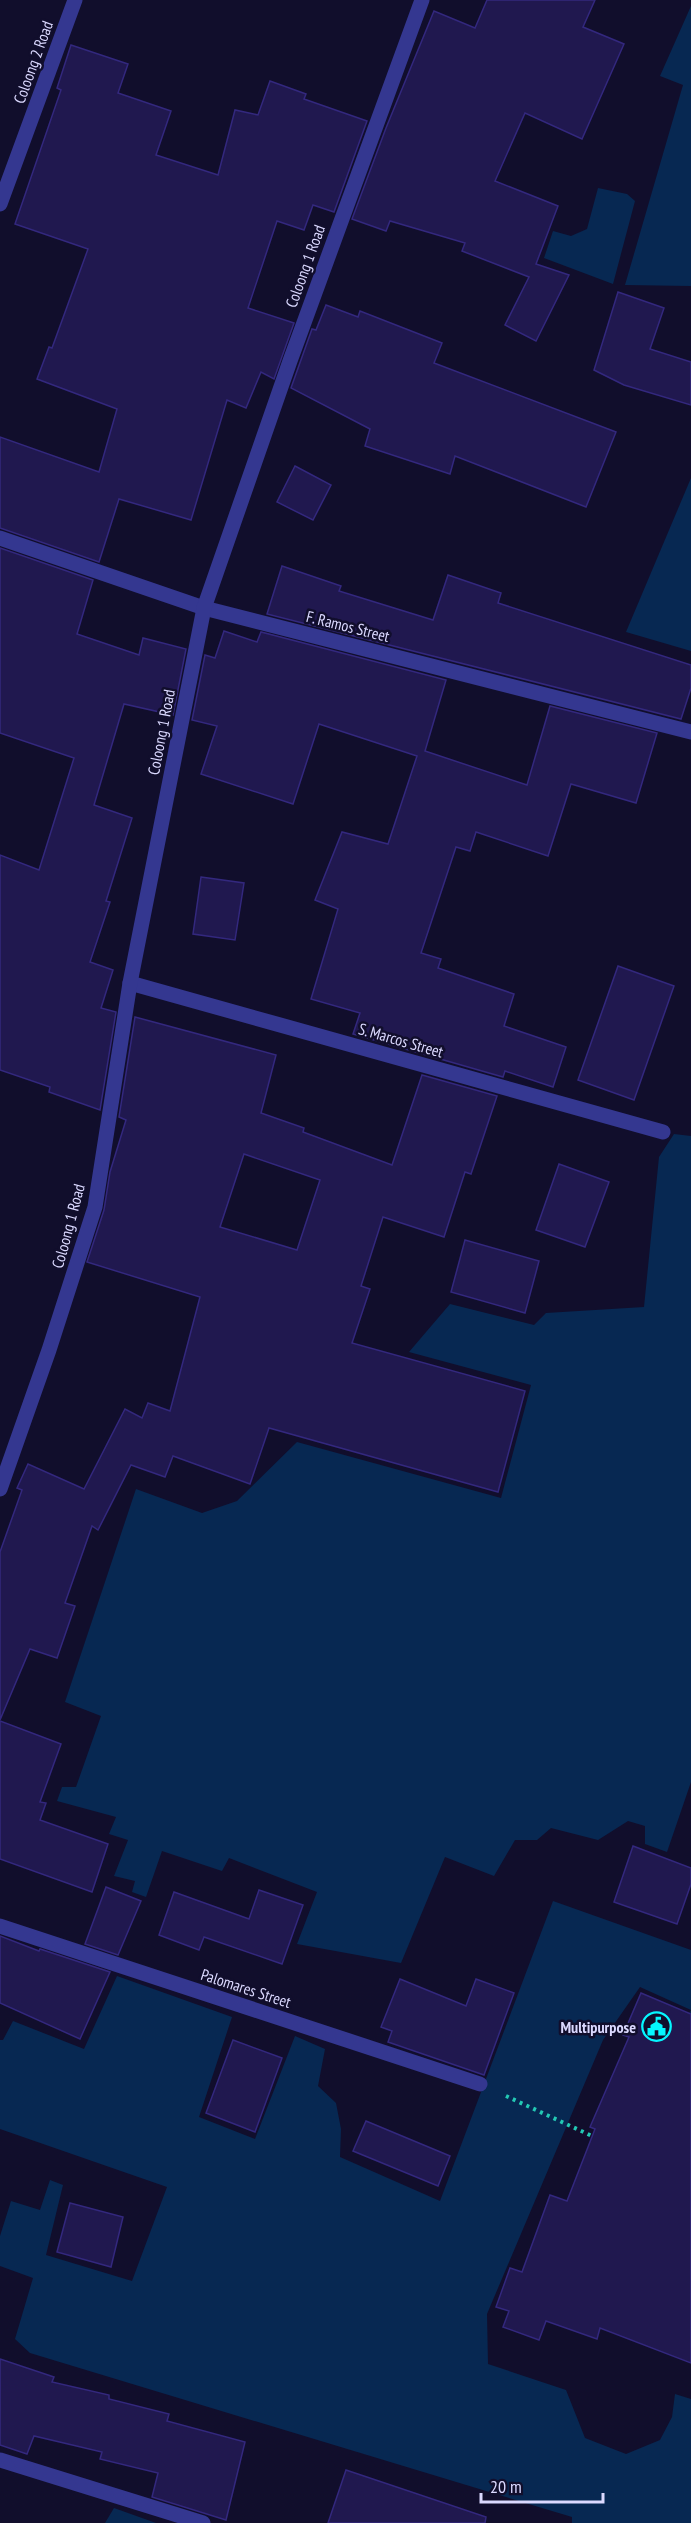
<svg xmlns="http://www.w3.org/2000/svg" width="691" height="2523" viewBox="0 0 691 2523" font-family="'PT Sans Narrow',sans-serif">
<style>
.water{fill:#072852}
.building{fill:#20184f;stroke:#33287e;stroke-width:1.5;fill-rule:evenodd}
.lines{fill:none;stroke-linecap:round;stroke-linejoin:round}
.path{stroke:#23c9b4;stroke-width:4;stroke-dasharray:3 4.5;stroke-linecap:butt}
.street{stroke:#343790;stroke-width:15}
.labels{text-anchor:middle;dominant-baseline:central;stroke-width:5;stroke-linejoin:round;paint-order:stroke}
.street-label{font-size:16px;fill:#dbd9ff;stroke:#110e2c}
.poi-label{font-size:16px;font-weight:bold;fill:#dbd9ff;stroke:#110e2c;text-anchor:end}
</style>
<rect width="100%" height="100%" fill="#110e2c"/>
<g class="water">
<polygon points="691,6 691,286 625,285 683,85 660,76"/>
<polygon points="598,188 627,194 635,201 613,284 544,258 553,231 571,236 587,229"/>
<polygon points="691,478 691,651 626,632"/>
<polygon points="674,1134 691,1136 691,1782 667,1852 645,1844 645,1826 628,1821 598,1840 551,1828 537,1840 515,1840 494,1876 445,1857 401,1963 297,1944 317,1892 229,1858 222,1871 162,1851 146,1897 132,1892 135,1881 114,1876 128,1840 109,1834 116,1817 57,1801 62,1787 76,1787 101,1716 65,1702 136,1489 202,1513 237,1501 297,1442 501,1498 531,1385 409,1352 450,1304 534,1325 546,1313 644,1307 659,1157"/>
<polygon points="553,1901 691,1950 691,2072 668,2055 691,2010 640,1987 603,2040 487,2314 488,2364 566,2390 585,2438 626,2454 660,2440 672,2417 675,2394 691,2399 691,2523 572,2523 572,2517 30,2353 15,2339 33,2278 0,2266 0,2236 11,2201 40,2210 50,2180 63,2185 46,2255 132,2281 167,2187 0,2129 0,2040 3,2040 13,2021 84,2049 117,1976 232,2017 199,2117 255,2139 295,2036 325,2049 318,2086 336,2103 341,2129 340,2157 440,2201"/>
<polygon points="114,2508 156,2523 105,2523"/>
</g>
<g class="building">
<polygon points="487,0 595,0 583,27 624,44 582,139 525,113 495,181 558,206 536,264 569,275 536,341 505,325 529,277 462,251 465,243 390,221 386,231 352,219 386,128 434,11 475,28"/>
<polygon points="71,45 128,64 118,93 171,111 156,155 218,175 235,110 258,115 270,81 306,94 304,99 367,121 334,212 313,205 304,230 277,221 248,308 294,323 274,379 261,372 246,408 227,400 191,520 119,499 99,562 0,528 0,437 99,472 117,409 37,379 49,347 52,348 88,249 15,224 61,90 57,88"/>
<polygon points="618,292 664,308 650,349 691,362 691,405 624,385 594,370"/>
<polygon points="326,305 358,317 360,311 442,343 434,363 616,432 586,507 455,456 450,474 365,446 370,429 291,388 312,329 316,330"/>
<polygon points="295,466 331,485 313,520 277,502"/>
<polygon points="0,548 93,580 77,634 139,655 143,638 186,649 173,715 124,704 94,805 132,818 106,901 110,902 90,962 113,970 101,1008 116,1012 100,1110 49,1092 50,1087 0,1070 0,855 39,870 74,758 0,733"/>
<polygon points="282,566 341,586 339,591 433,620 448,575 501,593 498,603 691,665 691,688 681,719 267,614"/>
<polygon points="224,631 257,642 261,632 446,680 425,751 527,785 550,706 657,733 636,803 571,784 548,856 476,832 470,851 456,847 421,953 441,959 438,968 514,994 504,1026 566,1047 553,1087 505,1071 503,1077 353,1034 360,1013 311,999 338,909 315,900 342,832 388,844 417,756 319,724 293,804 201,774 217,726 192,720 205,655 215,658"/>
<polygon points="201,877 244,883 235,940 193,934"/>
<polygon points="618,966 674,986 634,1100 578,1080"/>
<path d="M 135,1017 L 276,1055 L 261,1113 L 304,1128 L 303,1132 L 392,1165 L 422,1075 L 497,1096 L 471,1174 L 465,1172 L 444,1237 L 383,1217 L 361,1286 L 370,1289 L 352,1343 L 525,1391 L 498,1492 L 269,1428 L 250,1484 L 173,1456 L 165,1477 L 131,1465 L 98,1530 L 92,1526 L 65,1603 L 75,1606 L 57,1658 L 30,1649 L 0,1720 L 0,1552 L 22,1490 L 17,1488 L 28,1464 L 84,1489 L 125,1409 L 142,1418 L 148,1403 L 170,1411 L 200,1297 L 87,1262 L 104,1210 L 110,1172 L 126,1120 L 119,1117 ZM 244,1154 L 320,1180 L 297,1250 L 220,1227 Z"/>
<polygon points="559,1164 609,1182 585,1247 536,1230"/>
<polygon points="465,1240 539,1261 525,1313 451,1292"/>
<polygon points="0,1721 61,1744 40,1802 46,1803 40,1820 108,1844 92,1892 0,1859"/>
<polygon points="633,1846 691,1868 691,1884 677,1924 614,1902"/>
<polygon points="106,1887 141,1901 118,1955 85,1944"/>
<polygon points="259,1890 303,1905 282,1964 204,1937 199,1950 159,1935 174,1892 249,1919"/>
<polygon points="0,1936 39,1951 40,1949 110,1972 80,2039 0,2003"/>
<polygon points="400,1979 466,2006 476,1979 514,1993 484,2075 388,2042 392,2031 381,2027"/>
<polygon points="641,1993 691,2014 691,2363 600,2328 597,2339 546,2321 539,2340 503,2327 509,2311 496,2307 510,2268 522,2272 550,2195 567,2201 595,2129 590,2127 629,2037 623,2035"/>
<polygon points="233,2040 282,2058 255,2132 206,2113"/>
<polygon points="366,2121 450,2156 438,2186 353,2151"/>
<polygon points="70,2203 123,2217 111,2267 57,2252"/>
<polygon points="0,2359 54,2377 52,2382 109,2395 109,2399 169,2414 167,2421 245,2442 226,2520 152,2497 158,2473 100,2459 102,2452 34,2436 27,2454 0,2445"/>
<polygon points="346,2470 486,2517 485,2523 328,2523"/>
</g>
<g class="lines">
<polyline class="path" points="506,2096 592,2136"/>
<g class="street">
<polyline points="0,204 75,0"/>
<polyline points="0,538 204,608 691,732"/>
<polyline points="130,983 663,1132"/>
<polyline points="0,1489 49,1350 95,1207 130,983 204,608 290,361 422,0"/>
<polyline points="0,1926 480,2084"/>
<polyline points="0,2460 203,2523"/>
</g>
</g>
<defs>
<symbol id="civic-ring" viewBox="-11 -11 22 22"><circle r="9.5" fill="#110e2c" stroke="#05f7ff" stroke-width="1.5"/><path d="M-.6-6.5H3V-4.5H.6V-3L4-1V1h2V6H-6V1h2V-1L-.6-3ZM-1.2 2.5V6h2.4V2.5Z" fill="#05f7ff"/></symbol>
</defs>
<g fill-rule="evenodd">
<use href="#civic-ring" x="640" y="2010" width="33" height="33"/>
</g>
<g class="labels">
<g class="street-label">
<text transform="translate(33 62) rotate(-70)">Coloong 2 Road</text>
<text transform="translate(305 266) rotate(-70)">Coloong 1 Road</text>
<text transform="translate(348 626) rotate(14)">F. Ramos Street</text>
<text transform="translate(161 732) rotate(-79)">Coloong 1 Road</text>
<text transform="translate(401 1040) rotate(16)">S. Marcos Street</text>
<text transform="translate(68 1226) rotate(-75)">Coloong 1 Road</text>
<text transform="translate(246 1988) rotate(18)">Palomares Street</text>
</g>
<g class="poi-label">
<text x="636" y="2027">Multipurpose</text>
</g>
</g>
<path d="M481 2493v9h122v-9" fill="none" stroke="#dbd9ff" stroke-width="3"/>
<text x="490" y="2493" font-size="18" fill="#dbd9ff" stroke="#110e2c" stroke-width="4.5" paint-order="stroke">20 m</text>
</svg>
